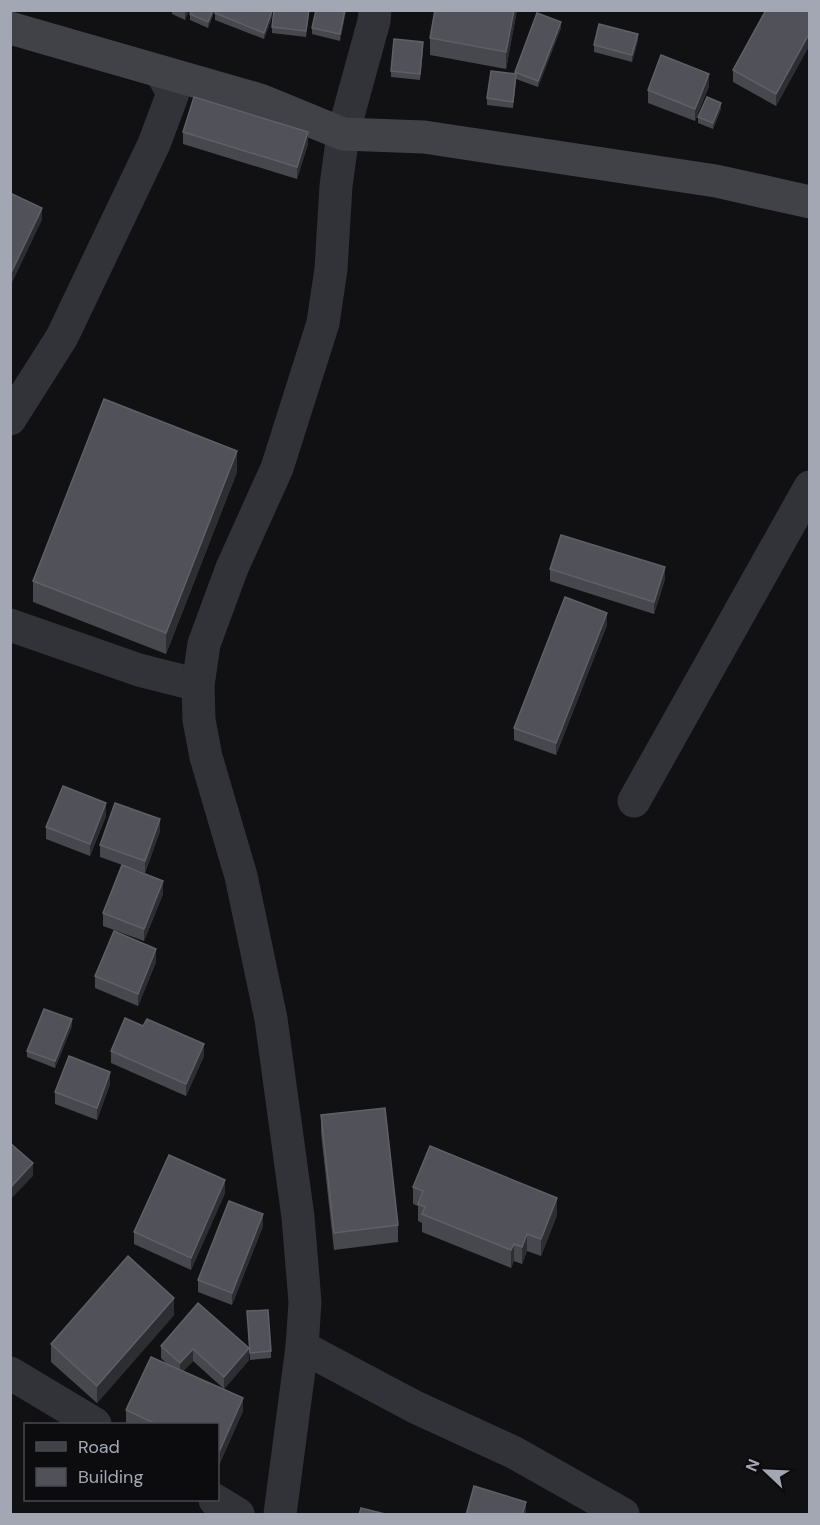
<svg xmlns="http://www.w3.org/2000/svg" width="820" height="1525" viewBox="0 0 820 1525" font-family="'DM Sans',sans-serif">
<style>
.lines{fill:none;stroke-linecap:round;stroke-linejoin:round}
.minor{stroke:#323338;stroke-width:33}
.secondary{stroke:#414247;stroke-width:33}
.wall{fill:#47484e}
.shaded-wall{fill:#2d2e32}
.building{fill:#515259;stroke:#5e6067;stroke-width:1.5}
</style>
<rect width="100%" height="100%" fill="#111113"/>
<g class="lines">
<g class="minor">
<polyline points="10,419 62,337 154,144 173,93 161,72"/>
<polyline points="10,625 139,670 198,685"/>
<polyline points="634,801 810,487"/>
<polyline points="302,1347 415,1407 515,1453 623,1514"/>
<polyline points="10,1373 95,1424"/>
<polyline points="215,1500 238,1514"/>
<polyline points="280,1514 302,1347 305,1302 298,1217 271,1019 241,876 206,757 199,720 198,685 204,644 232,568 277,468 323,323 331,269 336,186 343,134 374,21 375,10"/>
</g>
<polyline class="secondary" points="10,28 260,100 343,134 424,137 716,181 810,202"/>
</g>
<g class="wall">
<polygon points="172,10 189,10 185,20 172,14"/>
<polygon points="215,10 208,28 190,20 190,14"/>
<polygon points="309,10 306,37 272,33 272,27"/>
<polygon points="316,10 346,10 340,41 312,34 312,28"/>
<polygon points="517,10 506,69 430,55 430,38"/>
<polygon points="810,10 810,44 776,106 733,82 733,70"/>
<polygon points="215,13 272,17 264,39 215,20"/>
<polygon points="561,28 538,87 516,79 513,108 487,105 487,98 515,74 515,72"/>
<polygon points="638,40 632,62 594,52 594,45"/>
<polygon points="423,49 420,80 391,77 391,71"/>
<polygon points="709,86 695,121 648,103 648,90"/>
<polygon points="721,109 713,129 698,123 698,117"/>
<polygon points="183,132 308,144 297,179 183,144"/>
<polygon points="237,472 166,654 33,602 33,581"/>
<polygon points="550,569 665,579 654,614 550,581"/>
<polygon points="607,625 556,755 514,740 514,728"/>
<polygon points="106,816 90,856 46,839 46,827"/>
<polygon points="160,831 145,873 100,857 100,845"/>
<polygon points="163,894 144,941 103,926 103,913"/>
<polygon points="156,962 138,1006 95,988 95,976"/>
<polygon points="72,1026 55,1068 27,1057 27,1051"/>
<polygon points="111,1051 204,1056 186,1096 111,1063"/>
<polygon points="110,1084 97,1120 55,1104 55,1092"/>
<polygon points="321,1115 398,1225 398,1242 334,1250 321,1133"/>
<polygon points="413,1187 557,1215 541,1256 527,1251 522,1264 514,1261 511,1268 422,1232 422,1223 418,1221 418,1206 413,1204"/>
<polygon points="225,1193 191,1270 134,1244 134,1232"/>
<polygon points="263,1226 232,1305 198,1292 198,1280"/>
<polygon points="198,1303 249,1360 224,1389 193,1361 183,1371 243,1411 219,1465 218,1464 218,1425 131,1425 126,1422 126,1410 167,1364 161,1358 161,1346"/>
<polygon points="247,1311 271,1351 271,1358 250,1360"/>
<polygon points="174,1315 97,1403 51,1362 51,1344"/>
</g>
<g class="shaded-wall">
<polygon points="186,10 189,10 185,20 185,13"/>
<polygon points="213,10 215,10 208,28 208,22"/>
<polygon points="345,10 346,10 340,41 340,34"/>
<polygon points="514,10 517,10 506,69 506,52"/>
<polygon points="272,11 272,17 264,39 264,33"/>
<polygon points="561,22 561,28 538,87 538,81"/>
<polygon points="810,32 810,44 776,106 776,94"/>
<polygon points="638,34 638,40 632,62 632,55"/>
<polygon points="709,74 709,86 695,121 695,109"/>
<polygon points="721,103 721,109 713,129 713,123"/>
<polygon points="308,132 308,144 297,179 297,167"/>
<polygon points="42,208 42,220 10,287 10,275"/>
<polygon points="237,451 237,472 166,654 166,633"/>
<polygon points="665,567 665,579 654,614 654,602"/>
<polygon points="607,613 607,625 556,755 556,743"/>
<polygon points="106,803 106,816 90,856 90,844"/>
<polygon points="160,819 160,831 145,873 145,861"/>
<polygon points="163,881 163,894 144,941 144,929"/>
<polygon points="156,949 156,962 138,1006 138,994"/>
<polygon points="72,1019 72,1026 55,1068 55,1061"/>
<polygon points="204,1044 204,1056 186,1096 186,1084"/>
<polygon points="110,1072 110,1084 97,1120 97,1108"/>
<polygon points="33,1163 33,1176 10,1200 10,1188"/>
<polygon points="225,1180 225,1193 191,1270 191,1258"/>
<polygon points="557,1198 557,1215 541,1256 541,1239"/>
<polygon points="263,1214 263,1226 232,1305 232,1293"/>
<polygon points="527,1234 527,1251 522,1264 522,1247"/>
<polygon points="514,1244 514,1261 511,1268 511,1250"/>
<polygon points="174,1298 174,1315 97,1403 97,1386"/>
<polygon points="249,1348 249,1360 224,1389 224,1377"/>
<polygon points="193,1349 193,1361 180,1375 180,1363"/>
<polygon points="243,1398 243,1411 219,1465 219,1452"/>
<polygon points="526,1502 526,1515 522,1515"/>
</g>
<g class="building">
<polygon points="191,10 213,10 208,22 190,14"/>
<polygon points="216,10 272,10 272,11 264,33 215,13"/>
<polygon points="274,10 309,10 306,31 272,27"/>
<polygon points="316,10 345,10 340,34 312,28"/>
<polygon points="435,10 514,10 506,52 430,38"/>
<polygon points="766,10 810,10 810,32 776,94 733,70"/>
<polygon points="537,13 561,22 538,81 515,72"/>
<polygon points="599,24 638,34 632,55 594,45"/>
<polygon points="394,39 423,42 420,74 391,71"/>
<polygon points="661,55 709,74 695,109 648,90"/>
<polygon points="491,71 516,74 513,102 487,98"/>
<polygon points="194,97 308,132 297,167 183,132"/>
<polygon points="707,97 721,103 713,123 698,117"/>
<polygon points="10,193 42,208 10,275"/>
<polygon points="104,399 237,451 166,633 33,581"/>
<polygon points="561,535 665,567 654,602 550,569"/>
<polygon points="565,597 607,613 556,743 514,728"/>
<polygon points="63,786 106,803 90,844 46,827"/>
<polygon points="115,803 160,819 145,861 100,845"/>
<polygon points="122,865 163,881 144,929 103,913"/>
<polygon points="114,931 156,949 138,994 95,976"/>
<polygon points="44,1009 72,1019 55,1061 27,1051"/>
<polygon points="125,1018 143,1026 147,1019 204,1044 186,1084 111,1051"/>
<polygon points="69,1056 110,1072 97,1108 55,1092"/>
<polygon points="385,1108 398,1225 334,1233 321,1115"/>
<polygon points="10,1143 33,1163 10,1188"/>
<polygon points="430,1146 557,1198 541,1239 527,1234 522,1247 514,1244 511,1250 422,1214 425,1207 418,1204 423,1191 413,1187"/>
<polygon points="169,1155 225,1180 191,1258 134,1232"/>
<polygon points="229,1201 263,1214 232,1293 198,1280"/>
<polygon points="128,1256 174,1298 97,1386 51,1344"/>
<polygon points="198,1303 249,1348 224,1377 193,1349 180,1363 161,1346"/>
<polygon points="268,1310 271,1351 250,1353 247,1311"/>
<polygon points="151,1357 243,1398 219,1452 218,1452 218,1425 158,1425 126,1410"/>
<polygon points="474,1486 526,1502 522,1515 466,1515"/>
<polygon points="361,1508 389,1515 359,1515"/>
</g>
<rect width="820" height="1525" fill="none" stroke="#a3a7b3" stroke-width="24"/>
<rect x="24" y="1423" width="195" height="78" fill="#0c0c0e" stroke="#484a50" stroke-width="1.5"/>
<rect x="36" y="1442" width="30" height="9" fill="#414247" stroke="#484a50" stroke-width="1.5"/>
<text x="78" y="1453" font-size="18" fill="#a3a7b3">Road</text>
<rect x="36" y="1468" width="30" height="18" fill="#515259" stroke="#484a50" stroke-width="1.5"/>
<text x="78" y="1483" font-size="18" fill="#a3a7b3">Building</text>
<g transform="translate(766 1471) rotate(293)" stroke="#0c0c0e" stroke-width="4.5" paint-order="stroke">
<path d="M0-4.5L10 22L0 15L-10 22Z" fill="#a3a7b3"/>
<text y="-9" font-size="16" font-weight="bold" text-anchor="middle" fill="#a3a7b3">N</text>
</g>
</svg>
